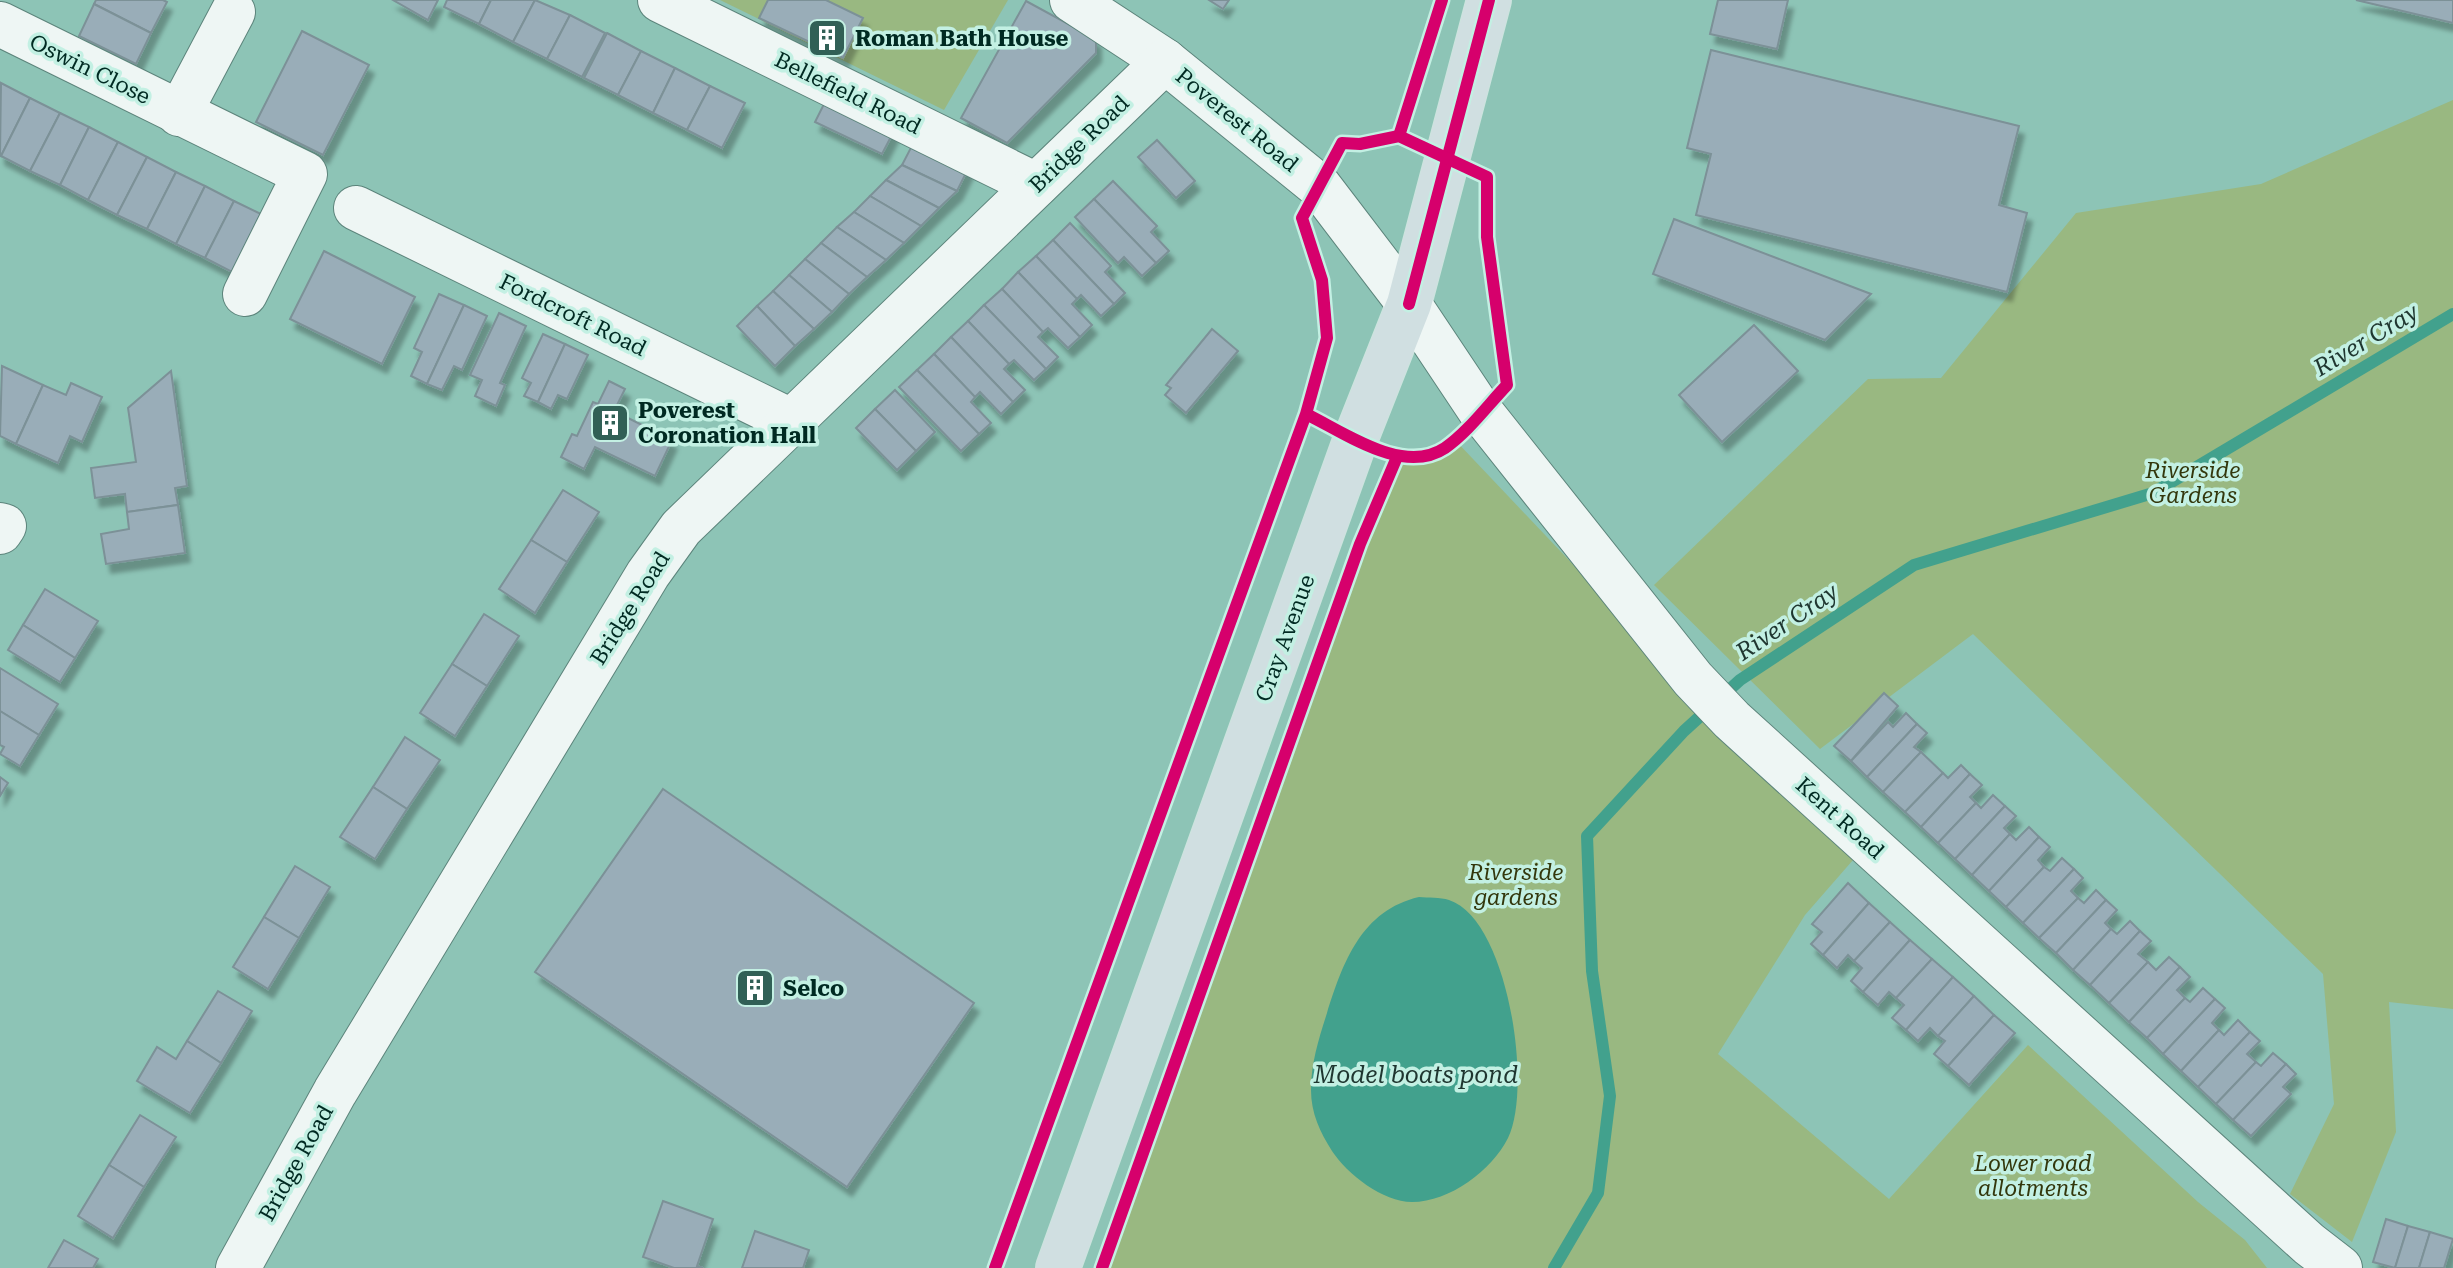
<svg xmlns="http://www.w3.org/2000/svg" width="2453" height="1268" viewBox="0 0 2453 1268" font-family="'Roboto Serif',serif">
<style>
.green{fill:#99b881}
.water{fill:#42a18d}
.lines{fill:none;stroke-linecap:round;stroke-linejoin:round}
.stream{stroke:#42a18d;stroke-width:12}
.building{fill:#99adb8;stroke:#7c9197;stroke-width:2;filter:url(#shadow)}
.minor-casing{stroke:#5c847b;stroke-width:46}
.major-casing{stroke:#cce4de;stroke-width:46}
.minor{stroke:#eef6f4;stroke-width:44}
.major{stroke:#d0dfe1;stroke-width:44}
.cycleway-casing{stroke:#c3f0e3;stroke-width:17}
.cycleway{stroke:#d6006c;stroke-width:12}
.labels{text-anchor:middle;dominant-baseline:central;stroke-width:7;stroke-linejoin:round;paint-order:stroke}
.poi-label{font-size:22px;font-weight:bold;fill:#002a22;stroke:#c3f0e3;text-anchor:start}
.street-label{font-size:22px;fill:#002a22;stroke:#c3f0e3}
.park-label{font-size:22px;font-style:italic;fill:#33370c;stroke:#c3f0e3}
.water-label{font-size:24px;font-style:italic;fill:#1f3630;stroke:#c3f0e3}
</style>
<defs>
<filter id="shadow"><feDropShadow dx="5" dy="9" stdDeviation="2" flood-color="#0004"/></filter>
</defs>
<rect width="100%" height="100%" fill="#8dc4b6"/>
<g class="green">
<polygon points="720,0 1008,0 944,110"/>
<polygon points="2453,100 2453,1009 2389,1002 2396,1132 2352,1242 2290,1194 2334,1104 2323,974 1973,634 1820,749 1654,585 1868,379 1941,378 2076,213 2261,184"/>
<polygon points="1455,440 1853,860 1805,915 1718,1054 1889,1199 2028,1045 2198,1202 2245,1240 2267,1268 1102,1268 1360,544 1397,457"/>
</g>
<path class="water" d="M 1419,897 C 1428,898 1440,897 1449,900 C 1508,919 1533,1088 1508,1138 C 1492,1170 1450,1202 1412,1202 C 1383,1202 1347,1174 1332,1151 C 1320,1132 1311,1113 1311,1090 C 1311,1063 1319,1038 1327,1013 C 1343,962 1362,910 1419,897 Z"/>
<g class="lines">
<polyline class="stream" points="1554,1268 1598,1193 1610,1096 1592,971 1587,836 1684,731 1740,680 1914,565 2153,493 2453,314"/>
</g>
<g class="building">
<polygon points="96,0 163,0 167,2 151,33 94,4"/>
<polygon points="393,0 438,0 428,20"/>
<polygon points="447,0 491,0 479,24 444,7"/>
<polygon points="491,0 535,0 513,42 479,24"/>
<polygon points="535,0 570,15 547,59 513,42"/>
<polygon points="768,0 826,0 863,18 843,58 759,18"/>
<polygon points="1209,0 1229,0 1223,9"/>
<polygon points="1718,0 1788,0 1777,49 1710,34"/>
<polygon points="2356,0 2453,0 2453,23"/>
<polygon points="1026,1 1096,39 1096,53 1007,143 961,118"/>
<polygon points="94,4 151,33 136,64 79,36"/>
<polygon points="570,15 605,33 582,77 547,59"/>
<polygon points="302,31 369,65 323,155 256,122"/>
<polygon points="607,33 641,51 618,95 584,78"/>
<polygon points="1711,50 2019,126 1999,205 2027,213 2007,292 1696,215 1711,154 1687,148"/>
<polygon points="641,51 675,68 653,113 618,95"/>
<polygon points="675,68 710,86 687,130 653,113"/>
<polygon points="1,83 30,98 1,156 0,155"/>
<polygon points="710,86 745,103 722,148 687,130"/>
<polygon points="828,96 895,129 882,154 815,122"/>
<polygon points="30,98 60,113 30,171 1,156"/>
<polygon points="60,113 89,127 60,185 30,171"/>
<polygon points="89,127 118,142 88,200 60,185"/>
<polygon points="916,138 970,165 957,191 902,165"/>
<polygon points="1157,140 1195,181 1176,198 1138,157"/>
<polygon points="118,142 147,157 117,215 88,200"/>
<polygon points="147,157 176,172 147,229 117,215"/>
<polygon points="902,165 957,191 939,208 886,180"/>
<polygon points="176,172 205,186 176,244 147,229"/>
<polygon points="886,180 939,208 921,226 870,196"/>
<polygon points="1113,181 1157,226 1151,232 1169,251 1156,263 1094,199"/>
<polygon points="205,186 234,201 205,258 176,244"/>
<polygon points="870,196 921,226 904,243 854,212"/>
<polygon points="1094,199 1156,263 1142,276 1124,257 1118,263 1075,217"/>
<polygon points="234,201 263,215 234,273 205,258"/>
<polygon points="854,212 904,243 886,260 837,227"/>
<polygon points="1674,219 1871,294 1825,340 1653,274"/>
<polygon points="1070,223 1111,266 1105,272 1125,293 1114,304 1053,240"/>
<polygon points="837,227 886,260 867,277 821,243"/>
<polygon points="1053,240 1114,304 1101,316 1081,295 1077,299 1036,256"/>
<polygon points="821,243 867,277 849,294 805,259"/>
<polygon points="324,251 415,297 382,364 290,319"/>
<polygon points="1036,256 1077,299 1072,304 1092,325 1080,337 1018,272"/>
<polygon points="805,259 849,294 832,312 789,275"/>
<polygon points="1018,272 1080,337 1068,348 1048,328 1043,332 1002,289"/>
<polygon points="789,275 832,312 814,329 773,291"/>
<polygon points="1002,289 1043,332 1038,337 1058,357 1046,369 984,305"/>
<polygon points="773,291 814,329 795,346 757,306"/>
<polygon points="439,294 464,305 427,384 411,376 422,352 414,348"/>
<polygon points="464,305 487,316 462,370 454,366 442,390 427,384"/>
<polygon points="984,305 1046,369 1034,380 1014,360 1009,364 968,321"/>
<polygon points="757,306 795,346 775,366 737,326"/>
<polygon points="499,313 526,326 500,383 505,385 496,406 475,396 482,380 470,375"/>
<polygon points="968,321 1009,364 1004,369 1025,390 1013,402 951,337"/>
<polygon points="1754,325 1798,371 1722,442 1679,395"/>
<polygon points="1212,329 1238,351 1186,413 1165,395 1171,388 1166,385"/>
<polygon points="543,334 565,344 538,402 524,396 531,383 522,378"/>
<polygon points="951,337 1013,402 1001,414 980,392 975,397 934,354"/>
<polygon points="565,344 588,355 567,399 558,395 551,409 538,402"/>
<polygon points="934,354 975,397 971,402 991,423 979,434 917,370"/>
<polygon points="2,366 43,385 16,444 0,436"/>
<polygon points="917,370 979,434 961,451 899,387"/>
<polygon points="171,371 187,486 175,488 178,505 127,512 125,494 95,498 91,468 136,462 128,408"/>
<polygon points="609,381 625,389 614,411 672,440 655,476 595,447 584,469 561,457 572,434 577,436 593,402 598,404"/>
<polygon points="71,383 102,397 82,442 70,436 58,463 16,444 43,385 66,395"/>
<polygon points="895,390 935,432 916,451 875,409"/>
<polygon points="875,409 916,451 897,470 856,428"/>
<polygon points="563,490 599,512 567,562 531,540"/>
<polygon points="178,505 185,553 106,564 101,534 129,529 127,512"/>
<polygon points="531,540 567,562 535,613 499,589"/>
<polygon points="45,589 98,621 75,658 23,625"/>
<polygon points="484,614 519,636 487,686 452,664"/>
<polygon points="23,625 75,658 60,682 8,650"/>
<polygon points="452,664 487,686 455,736 420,713"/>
<polygon points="0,668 58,704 39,735 0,711"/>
<polygon points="1884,693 1898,706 1851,761 1834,746"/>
<polygon points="0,711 39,735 20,766 0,754 4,747 0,745"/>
<polygon points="1906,713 1917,724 1867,777 1851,761 1888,722 1893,727"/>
<polygon points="1917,724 1927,733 1914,747 1921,752 1883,792 1867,777"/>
<polygon points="405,737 440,760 407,809 373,787"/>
<polygon points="1921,752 1943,773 1905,812 1883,792"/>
<polygon points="1961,765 1970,774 1921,827 1905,812 1943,773 1948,778"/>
<polygon points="1970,774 1982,785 1970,797 1976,803 1938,843 1921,827"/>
<polygon points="0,777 8,783 0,796"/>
<polygon points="373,787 407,809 375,859 340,837"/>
<polygon points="663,789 974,1003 847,1187 535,972"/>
<polygon points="1993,795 2005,806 1955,859 1938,843 1976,803 1981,808"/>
<polygon points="2005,806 2016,816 2004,828 2010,834 1972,875 1955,859"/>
<polygon points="2029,827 2039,837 1989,891 1972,875 2010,834 2016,840"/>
<polygon points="2039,837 2050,847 2038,860 2044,867 2006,907 1989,891"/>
<polygon points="2062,858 2074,869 2023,923 2006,907 2044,867 2050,871"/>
<polygon points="295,866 330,887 299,938 264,917"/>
<polygon points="2074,869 2083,878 2071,891 2078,898 2039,938 2023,923"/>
<polygon points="1848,883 1869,903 1823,955 1811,944 1822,932 1812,924"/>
<polygon points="2096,890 2106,900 2056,953 2039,938 2078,898 2084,903"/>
<polygon points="2106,900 2117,910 2105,923 2111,929 2073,970 2056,953"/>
<polygon points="1869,903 1890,922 1854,961 1848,955 1837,968 1823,955"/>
<polygon points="264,917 299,938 268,989 233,967"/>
<polygon points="2130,921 2140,931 2090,985 2073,970 2111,929 2117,934"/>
<polygon points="1890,922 1910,940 1863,992 1851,981 1862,968 1854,961"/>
<polygon points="2140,931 2151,941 2138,954 2148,962 2109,1003 2090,985"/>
<polygon points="1910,940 1932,959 1896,998 1889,992 1878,1005 1863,992"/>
<polygon points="2169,957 2180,967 2129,1022 2109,1003 2148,962 2156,970"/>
<polygon points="1932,959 1953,977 1906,1030 1892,1018 1904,1005 1896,998"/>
<polygon points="2180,967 2190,977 2177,990 2185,998 2147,1038 2129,1022"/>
<polygon points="1953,977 1974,996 1938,1036 1930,1028 1918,1041 1906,1030"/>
<polygon points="2203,988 2215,999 2163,1054 2147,1038 2185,998 2190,1002"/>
<polygon points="218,991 252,1011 221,1063 187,1041"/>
<polygon points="1974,996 1994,1015 1948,1066 1934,1054 1945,1041 1938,1036"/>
<polygon points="2215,999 2225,1008 2212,1023 2219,1030 2181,1071 2163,1054"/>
<polygon points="1994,1015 2015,1033 1969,1085 1948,1066"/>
<polygon points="2238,1020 2250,1032 2198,1087 2181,1071 2219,1030 2224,1035"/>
<polygon points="2250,1032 2260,1041 2247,1054 2256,1062 2216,1104 2198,1087"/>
<polygon points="187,1041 221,1063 190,1113 137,1081 157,1047 176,1059"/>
<polygon points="2273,1053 2286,1064 2233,1120 2216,1104 2256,1062 2261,1066"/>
<polygon points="2286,1064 2296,1074 2283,1087 2291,1094 2251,1136 2233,1120"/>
<polygon points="140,1115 176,1137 144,1187 109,1165"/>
<polygon points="109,1165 144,1187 113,1238 78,1216"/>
<polygon points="663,1201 713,1219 697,1266 703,1268 674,1268 643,1257"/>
<polygon points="2386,1219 2408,1226 2395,1268 2373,1262"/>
<polygon points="2408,1226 2430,1232 2419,1268 2395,1268"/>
<polygon points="755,1231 809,1250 803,1268 742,1268"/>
<polygon points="2430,1232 2453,1239 2444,1268 2419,1268"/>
<polygon points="64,1240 98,1259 93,1268 48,1268"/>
</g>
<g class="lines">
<defs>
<g id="minor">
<polyline points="660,0 1036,185"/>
<polyline points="1072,0 1165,61 1319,186 1409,304 1481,412 1693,679 1732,720 2309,1244 2340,1268"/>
<polyline points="0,24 305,174 245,294"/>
<polyline points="179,114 233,12"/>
<polyline points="356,208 791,421"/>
<polyline points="0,525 4,526 0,532"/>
<polyline points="238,1268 335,1092 648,574 681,528 1165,61"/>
</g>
<polyline id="major" points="1058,1268 1356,438 1409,304 1489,0"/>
</defs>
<use href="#minor" class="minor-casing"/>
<use href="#major" class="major-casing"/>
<use href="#minor" class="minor"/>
<use href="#major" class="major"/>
<defs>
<g id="cycleway">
<polyline points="1399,136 1442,0"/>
<polyline points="1409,304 1489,0"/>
<path d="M 995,1268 L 1306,414 L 1327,338 L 1322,280 L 1302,218 L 1342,143 L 1360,144 L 1399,136 L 1487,177 L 1487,237 L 1507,385 C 1487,406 1468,432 1445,448 C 1403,476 1344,432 1306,414"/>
<polyline points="1102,1268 1360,544 1397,457"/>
</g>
</defs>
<use href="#cycleway" class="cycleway-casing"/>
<use href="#cycleway" class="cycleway"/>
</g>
<defs>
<symbol id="building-square" viewBox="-11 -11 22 22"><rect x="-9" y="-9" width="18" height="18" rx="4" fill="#316056" stroke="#c3f0e3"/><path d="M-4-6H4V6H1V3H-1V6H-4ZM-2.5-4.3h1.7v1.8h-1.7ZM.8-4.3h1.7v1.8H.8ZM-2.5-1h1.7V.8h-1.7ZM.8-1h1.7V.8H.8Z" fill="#fff"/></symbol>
</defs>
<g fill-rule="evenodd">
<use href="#building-square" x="805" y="16" width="44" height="44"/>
<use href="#building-square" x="588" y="401" width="44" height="44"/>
<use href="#building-square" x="733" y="966" width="44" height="44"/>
</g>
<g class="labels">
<g class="poi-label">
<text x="855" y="38">Roman Bath House</text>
<text x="638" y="410">Poverest<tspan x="638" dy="25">Coronation Hall</tspan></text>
<text x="783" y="988">Selco</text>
</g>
<g class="street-label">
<text transform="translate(90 69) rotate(26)">Oswin Close</text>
<text transform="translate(848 93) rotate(26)">Bellefield Road</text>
<text transform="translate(1237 120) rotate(39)">Poverest Road</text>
<text transform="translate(1079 144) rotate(-44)">Bridge Road</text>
<text transform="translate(573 315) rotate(26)">Fordcroft Road</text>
<text transform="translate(630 608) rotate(-58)">Bridge Road</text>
<text transform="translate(1285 638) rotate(-70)">Cray Avenue</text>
<text transform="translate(1840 818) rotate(42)">Kent Road</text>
<text transform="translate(296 1163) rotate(-61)">Bridge Road</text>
</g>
<g class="park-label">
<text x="2193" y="470">Riverside<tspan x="2193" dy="25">Gardens</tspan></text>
<text x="1516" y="872">Riverside<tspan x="1516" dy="25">gardens</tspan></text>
<text x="2033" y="1163">Lower road<tspan x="2033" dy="25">allotments</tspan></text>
</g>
<g class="water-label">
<text transform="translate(2366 340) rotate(-31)">River Cray</text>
<text transform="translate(1787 622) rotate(-34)">River Cray</text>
<text x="1416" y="1075">Model boats pond</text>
</g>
</g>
</svg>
